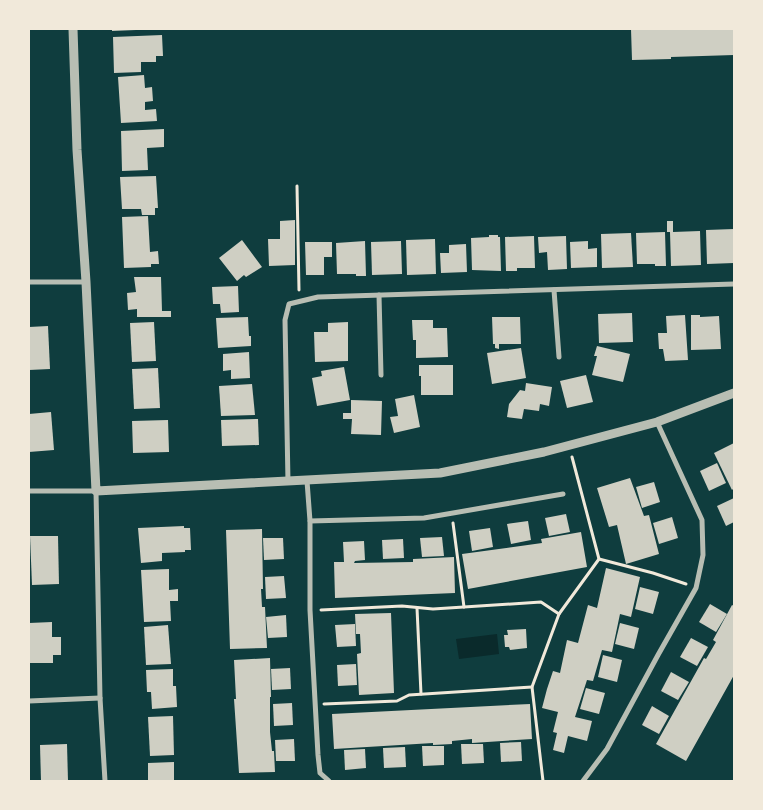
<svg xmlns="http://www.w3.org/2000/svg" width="763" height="810" viewBox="0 0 763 810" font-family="Inter,sans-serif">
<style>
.water{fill:#0a2a2b}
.building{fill:#cfcfc3}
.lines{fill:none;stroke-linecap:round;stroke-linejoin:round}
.path{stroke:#f1e9da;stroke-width:3}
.minor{stroke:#b8beb3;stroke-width:5}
.tertiary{stroke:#b8beb3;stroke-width:9}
</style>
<rect width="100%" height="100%" fill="#0f3d3e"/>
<polygon class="water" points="497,634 499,654 459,659 456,639"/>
<g class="building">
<polygon points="112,29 136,29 136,30 112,31"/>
<polygon points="631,29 734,29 734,55 671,57 671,59 632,60"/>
<polygon points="162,35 163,56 156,56 156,62 141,62 141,72 114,73 113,37"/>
<polygon points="144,75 145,88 152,87 153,101 145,102 145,110 156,109 157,121 121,123 118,77"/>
<polygon points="164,129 164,147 147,148 148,170 122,171 121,131"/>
<polygon points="156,176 158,208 155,208 155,215 142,215 141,209 122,209 120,177"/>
<polygon points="148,216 150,252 158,251 159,264 151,264 151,267 124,268 122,217"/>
<polygon points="295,220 295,265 269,266 268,239 280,239 280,221"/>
<polygon points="667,221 673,221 673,232 700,231 701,265 671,266 670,232 667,232"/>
<polygon points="734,229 734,263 707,264 706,230"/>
<polygon points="665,232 666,266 655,266 655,264 637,264 636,233"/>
<polygon points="631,233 633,267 602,268 601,234"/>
<polygon points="489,235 498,235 498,237 500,237 501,271 472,270 471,238 489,237"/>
<polygon points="534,236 535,268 517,268 517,271 506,271 505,237"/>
<polygon points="566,236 567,269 548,270 547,252 539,253 538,237"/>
<polygon points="435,239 436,274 407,275 406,240"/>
<polygon points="242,240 262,267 246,277 244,275 237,281 219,258"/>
<polygon points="365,241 366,276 356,276 356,274 337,274 336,243"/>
<polygon points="401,241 402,274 372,275 371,242"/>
<polygon points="588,241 588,249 597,248 597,267 571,268 570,242"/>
<polygon points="305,242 332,242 332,257 324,257 324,275 306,275"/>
<polygon points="466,244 467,272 441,273 440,253 449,253 449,245"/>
<polygon points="134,277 161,277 162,311 171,311 171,317 137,317 137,309 128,310 127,293 136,292"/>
<polygon points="238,286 239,312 221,313 220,304 213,304 212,287"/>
<polygon points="632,313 633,342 599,343 598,314"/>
<polygon points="685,315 688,360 665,361 663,349 659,349 658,333 667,333 666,316"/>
<polygon points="691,315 700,315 700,317 719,316 721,349 691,350"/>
<polygon points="248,317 249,336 251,336 251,346 218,348 216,318"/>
<polygon points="492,317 520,317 521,344 499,344 499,349 495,348 495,344 493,344"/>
<polygon points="412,320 433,320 433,328 447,328 448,357 416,358 416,340 413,340"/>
<polygon points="154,322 156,361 132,362 130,323"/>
<polygon points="348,322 348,361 315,362 314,332 328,332 328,323"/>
<polygon points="48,326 50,369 29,370 29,327"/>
<polygon points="597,346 630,354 623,382 592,375 597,356 594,356"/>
<polygon points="521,348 526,378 492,384 487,353"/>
<polygon points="249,352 250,378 231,379 231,370 223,371 223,354"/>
<polygon points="419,365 453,365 453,395 421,395 421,376 419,376"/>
<polygon points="344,367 350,400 317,406 312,378 322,376 321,371"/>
<polygon points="158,368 160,408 134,409 132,369"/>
<polygon points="586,375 593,402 567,408 560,381"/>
<polygon points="526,383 552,387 549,406 540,404 539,411 524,409 522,419 507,417 509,404 520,390 525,391"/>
<polygon points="252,384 255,415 221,416 219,386"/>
<polygon points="414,395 420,427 394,433 390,417 398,416 395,399"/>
<polygon points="351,400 382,401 381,435 351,434 352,419 343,419 343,413 351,413"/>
<polygon points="51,412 54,450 29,452 29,414"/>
<polygon points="258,419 259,445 222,446 221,420"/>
<polygon points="168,420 169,452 133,453 132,421"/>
<polygon points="734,443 734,488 732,490 714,453"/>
<polygon points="717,463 726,483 709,491 700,471"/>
<polygon points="630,478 644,516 649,515 659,554 626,564 617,525 609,527 597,488"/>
<polygon points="654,482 660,502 642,508 636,487"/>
<polygon points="734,498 734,522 726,526 717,506"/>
<polygon points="566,514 570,532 549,536 545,518"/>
<polygon points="672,517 678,538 659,544 653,523"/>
<polygon points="528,521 531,540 511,544 507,524"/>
<polygon points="184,526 184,528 190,528 191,550 185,550 185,552 162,553 162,561 141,563 138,528"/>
<polygon points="490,528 493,547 472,551 469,531"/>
<polygon points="262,529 263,589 261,589 262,607 265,607 267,648 230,649 226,530"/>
<polygon points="581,532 587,567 468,589 462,554 542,543 541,539"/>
<polygon points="30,536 58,536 59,584 32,585"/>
<polygon points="442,537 444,556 422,557 420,538"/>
<polygon points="263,538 283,538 284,559 264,560"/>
<polygon points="403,539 404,558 383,559 382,540"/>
<polygon points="364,541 365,560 355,561 354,563 413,562 413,559 454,557 455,593 335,598 334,562 344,562 343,542"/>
<polygon points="606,568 640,577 631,617 620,614 612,652 602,650 593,681 587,680 575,717 592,721 587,741 568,736 564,753 553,750 557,733 553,732 558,712 542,708 547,689 553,671 560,673 567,640 578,643 588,605 597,608"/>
<polygon points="169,569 169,590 178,589 178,601 170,601 171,621 144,622 141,570"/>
<polygon points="284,576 286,598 266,599 265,577"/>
<polygon points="640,587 659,592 653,614 635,609"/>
<polygon points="710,604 727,614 716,632 699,622"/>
<polygon points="732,605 734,606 734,675 686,761 656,744 704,658 706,659 716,642 713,640"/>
<polygon points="391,613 394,693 359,695 357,654 361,653 360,634 356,634 355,614"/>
<polygon points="286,615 287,637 268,638 266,617"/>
<polygon points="52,622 52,637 61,637 61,655 53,655 53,663 29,663 29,623"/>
<polygon points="620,623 639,628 634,649 615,644"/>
<polygon points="355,624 356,646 337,647 335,625"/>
<polygon points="168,625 171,664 146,665 144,627"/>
<polygon points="526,629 527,648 510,650 509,647 505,647 504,635 508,635 507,630"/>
<polygon points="691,638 708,647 697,666 680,657"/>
<polygon points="603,655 622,660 617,682 598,677"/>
<polygon points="270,658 271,697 270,697 270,732 272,751 274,751 275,772 239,773 234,699 236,699 234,660"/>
<polygon points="356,664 357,685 338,686 337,665"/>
<polygon points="290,668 291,689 272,690 271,669"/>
<polygon points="173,669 173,686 176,686 177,707 152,709 151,692 147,692 146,670"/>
<polygon points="671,672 689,682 678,700 661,691"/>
<polygon points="586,688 605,693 599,714 580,709"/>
<polygon points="292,703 293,725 274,726 273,704"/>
<polygon points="530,704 532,739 472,743 472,739 452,741 452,744 433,745 433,743 334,749 332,714"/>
<polygon points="652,706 669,716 659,734 642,725"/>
<polygon points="173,716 174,755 150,756 148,717"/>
<polygon points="294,739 295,761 276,761 275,740"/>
<polygon points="521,742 522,761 501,762 500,743"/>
<polygon points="67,744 68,781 41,781 40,745"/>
<polygon points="461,744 483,744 484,763 462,764"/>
<polygon points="422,746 444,746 444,765 423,766"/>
<polygon points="405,747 406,767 384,768 383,748"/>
<polygon points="365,749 366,768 345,770 344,750"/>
<polygon points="174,762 174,781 148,781 148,763"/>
</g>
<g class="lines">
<g class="path">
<polyline points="297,186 299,290"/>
<polyline points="453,523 464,607"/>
<polyline points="599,559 653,573 686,584"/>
<polyline points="417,608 421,694"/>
<polyline points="321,610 402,606 433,609 541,602 559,614"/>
<polyline points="324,704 397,701 409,695 532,687"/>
<polyline points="543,781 532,687 559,614 599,559 572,457"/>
</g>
<g class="minor">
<polyline points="29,282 86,282"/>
<polyline points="554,290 559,357"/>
<polyline points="379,295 381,375"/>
<polyline points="307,481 310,521 310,610 318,755 320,773 329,781"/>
<polyline points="288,482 285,320 289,304 318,297 734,284"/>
<polyline points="29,491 96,491 100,698 105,781"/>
<polyline points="310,521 424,518 563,494"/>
<polyline points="29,701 100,698"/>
<polyline points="583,781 607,749 658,655 696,588 703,555 702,520 657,422"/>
</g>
<polyline class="tertiary" points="73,29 77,150 86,282 96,491 440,473 544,452 657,422 734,393"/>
</g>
<rect width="763" height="810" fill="none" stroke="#f1e9da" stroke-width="60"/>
</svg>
